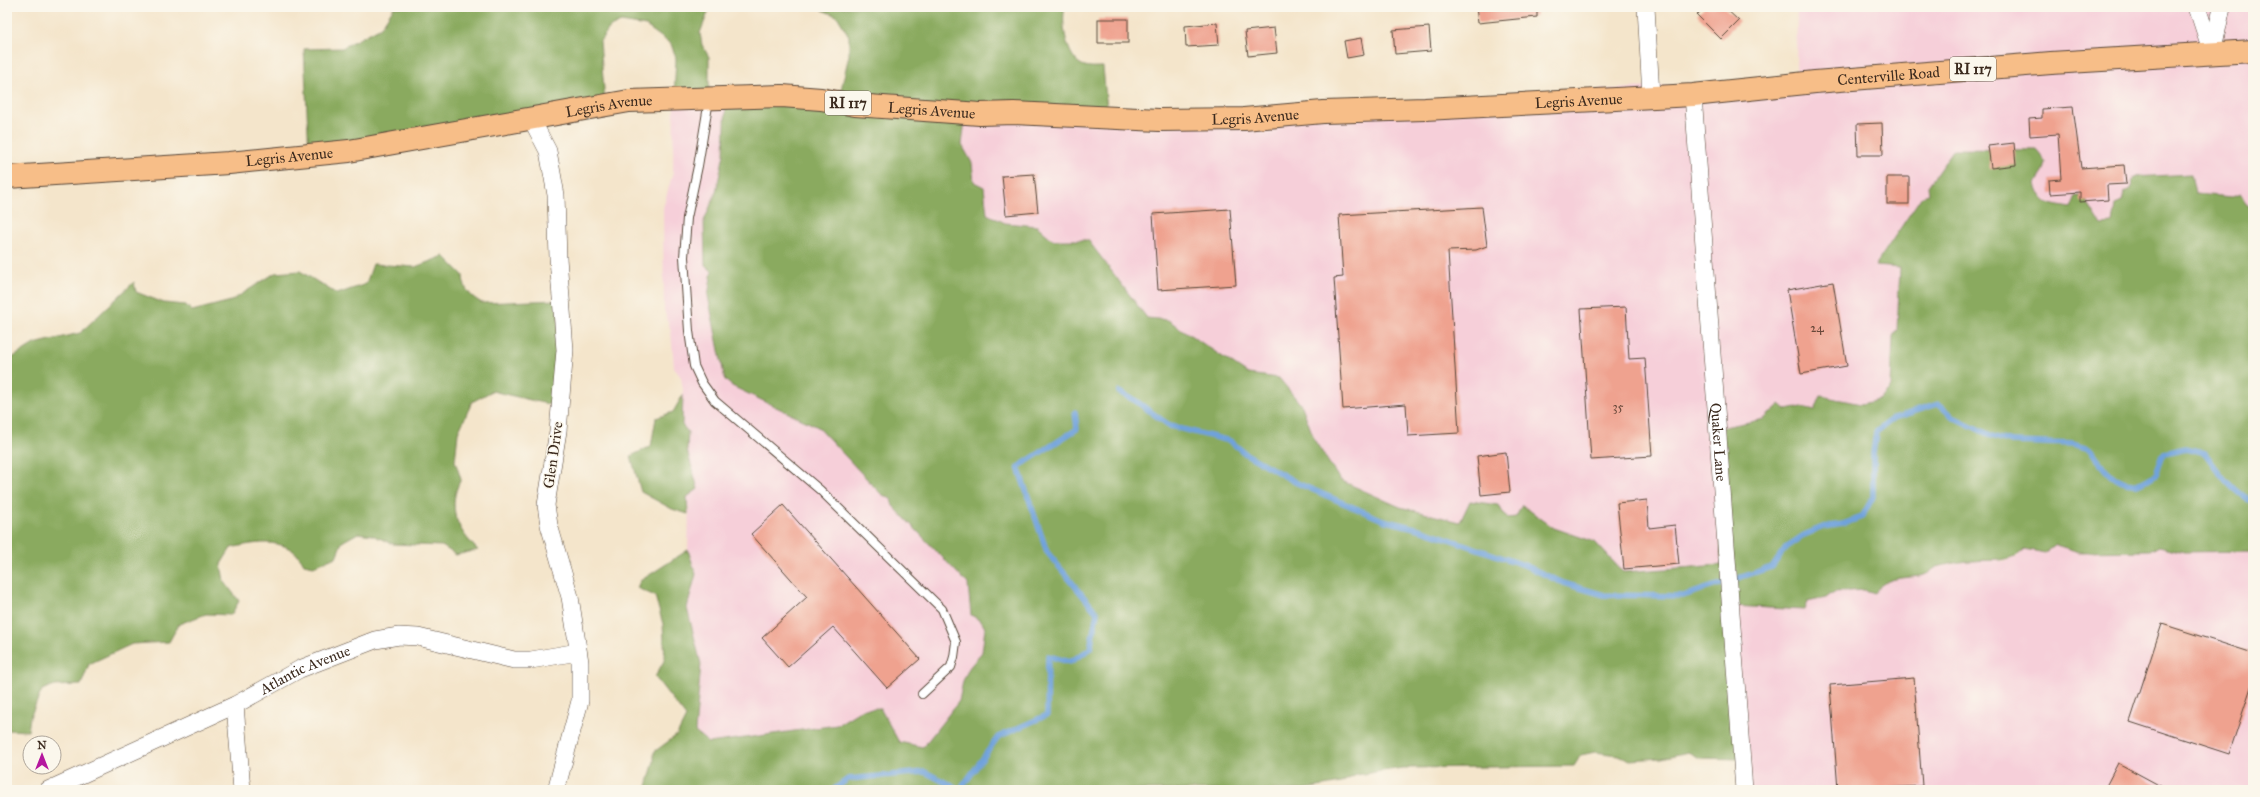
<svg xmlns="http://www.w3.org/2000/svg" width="2260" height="797" viewBox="0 0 2260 797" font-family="'IM FELL Great Primer',serif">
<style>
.built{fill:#f6cfd9}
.forest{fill:#8aaa5e;stroke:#626a3e}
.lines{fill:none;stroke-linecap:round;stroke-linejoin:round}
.stream{stroke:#6fa2db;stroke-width:5.5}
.building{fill:#efa28f}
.service-casing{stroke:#574638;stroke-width:10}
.minor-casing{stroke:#574638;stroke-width:18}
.primary-casing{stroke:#574638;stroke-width:24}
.service{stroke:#fff;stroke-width:8}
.minor{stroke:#fff;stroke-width:17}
.primary{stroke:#f7be88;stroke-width:22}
.labels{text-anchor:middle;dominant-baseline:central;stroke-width:3;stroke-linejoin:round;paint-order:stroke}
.number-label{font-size:13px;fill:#68483a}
.shield{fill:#fbf7ec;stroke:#75685c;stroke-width:1}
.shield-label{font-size:14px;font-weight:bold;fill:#3b2a1e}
.street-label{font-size:15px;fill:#3b2a1e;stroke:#fbf7ec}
</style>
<rect width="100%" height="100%" fill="#fbf7ec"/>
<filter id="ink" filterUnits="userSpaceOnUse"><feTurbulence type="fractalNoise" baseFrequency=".025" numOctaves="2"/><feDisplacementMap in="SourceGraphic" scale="8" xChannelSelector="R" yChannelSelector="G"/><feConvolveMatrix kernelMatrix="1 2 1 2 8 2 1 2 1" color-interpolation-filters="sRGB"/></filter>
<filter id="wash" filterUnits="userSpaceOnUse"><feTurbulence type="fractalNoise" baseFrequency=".012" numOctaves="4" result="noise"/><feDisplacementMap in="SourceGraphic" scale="16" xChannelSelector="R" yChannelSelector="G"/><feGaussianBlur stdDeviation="0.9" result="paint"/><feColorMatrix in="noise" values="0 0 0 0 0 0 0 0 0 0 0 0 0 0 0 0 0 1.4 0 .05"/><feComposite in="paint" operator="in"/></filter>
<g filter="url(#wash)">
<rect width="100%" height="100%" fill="#f4e5cb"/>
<g class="built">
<polygon points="1797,7 2253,7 2253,207 2247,205 2241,194 2232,197 2130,190 2122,202 2115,205 2112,224 2101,225 2083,196 2071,208 2049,204 2040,197 2036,184 2044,170 1922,196 1875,265 1900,268 1897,330 1893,336 1891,387 1879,400 1861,404 1821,396 1815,410 1802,407 1787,410 1780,404 1764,419 1719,428 1721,565 1623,572 1595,542 1554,528 1523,505 1516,517 1460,522 1400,507 1340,480 1315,441 1302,406 1277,378 1248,374 1168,320 1147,318 1088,240 1053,240 1037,226 1004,223 987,214 984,187 974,182 972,163 962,145 966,111 1257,111 1794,78 1796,75"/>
<polygon points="674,98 726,98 724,154 716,192 704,221 712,271 708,296 725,380 732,386 818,427 881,494 891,499 893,506 968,584 971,615 981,621 985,628 982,652 969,668 963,681 959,701 924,747 899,742 863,709 837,725 709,743 695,732 701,664 687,608 696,574 688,550 689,510 687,497 698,489 687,450 688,432 682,425 683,390 681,377 674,368 671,331 664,310 663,208 673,172"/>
<polygon points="2056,544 2079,552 2150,551 2159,546 2184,552 2253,551 2253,790 1742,790 1734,606 1807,602 1826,598 1834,592 1878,587 1891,580 1926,575 1935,568 1973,560 2005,561 2018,556 2025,549 2045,553"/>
</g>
<g class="forest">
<polygon points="394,7 714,7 709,10 700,33 702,45 709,57 709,94 674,98 676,58 671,44 646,26 621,22 610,27 600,41 605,102 309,153 304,49 342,48 381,27"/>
<path d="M 821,7 L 1065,7 C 1061,22 1066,57 1082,65 C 1089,68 1096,67 1103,67 L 1107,110 L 966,111 L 962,145 L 972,163 L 974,182 L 984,187 L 987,214 L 1005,223 L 1037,226 L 1053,240 L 1088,240 L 1147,318 L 1168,320 L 1248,374 L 1279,378 L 1302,406 L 1315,441 L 1340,480 L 1400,507 L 1460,522 L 1470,501 L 1498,505 L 1507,518 L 1516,517 L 1522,505 L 1554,528 L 1595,542 L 1623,572 L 1721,565 L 1719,428 L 1764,419 L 1780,404 L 1787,410 L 1802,407 L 1815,410 L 1821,396 L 1861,404 L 1879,400 L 1891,387 L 1893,336 L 1897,330 L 1900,268 L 1875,266 L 1922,196 L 1929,194 L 1928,186 L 1954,149 L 2036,150 L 2046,162 L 2044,170 L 2036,184 C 2043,206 2050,204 2071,208 L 2076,196 L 2083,196 L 2101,225 L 2112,224 L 2115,205 L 2122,202 L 2124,193 L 2130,190 L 2134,177 L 2191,174 L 2195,194 L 2232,197 L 2241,194 L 2247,205 L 2253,207 L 2253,551 L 2184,552 L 2159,546 L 2150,551 L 2079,552 L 2056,545 L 2045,553 L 2025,549 C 2010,564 1993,559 1973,561 C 1962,561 1948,564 1937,567 C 1932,569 1929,574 1924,575 C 1907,579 1884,575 1875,593 L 1865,590 L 1834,592 L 1826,598 L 1807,602 L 1804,610 L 1734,606 L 1739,759 L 1699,758 L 1688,752 L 1662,758 L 1629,760 L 1619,755 L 1595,752 L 1581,755 L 1574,766 L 1403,768 L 1356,775 L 1341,783 L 1301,790 L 646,790 L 654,761 L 654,752 L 677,735 L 686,717 L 655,677 L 665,659 L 663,624 L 655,596 L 637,588 L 640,581 L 688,550 L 696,574 L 687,608 L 701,664 L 695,732 L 709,743 L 837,725 L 863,709 L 880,708 L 899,742 L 923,747 L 959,701 L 963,681 L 969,668 L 982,652 L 985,628 L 981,621 L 971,615 L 968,584 L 893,506 L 891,499 L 881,494 L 818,427 L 732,386 L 725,380 L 708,296 L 712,271 L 705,265 L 704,221 L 716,192 L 724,154 L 726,98 L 840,94 L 849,55 L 849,36 L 837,16 L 822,10 Z"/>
<path d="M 444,256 L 463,275 C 463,289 471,297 482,303 L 558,300 L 560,407 L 492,391 L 472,402 L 458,433 L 455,461 L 461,479 C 446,507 457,530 478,550 L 456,555 L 442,546 L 393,544 L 372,535 L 358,533 L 342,542 L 336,557 L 314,566 L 304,564 C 290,536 256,542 231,548 L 221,564 L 224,581 L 239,601 L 231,615 L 206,614 L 179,624 L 169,642 L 132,644 L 89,664 L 81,685 L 52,686 L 42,690 L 30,717 L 28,731 L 7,730 L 7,361 L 34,344 L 80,333 L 134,282 L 136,292 L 164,303 L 186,305 L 192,311 L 231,301 L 275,273 L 300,271 L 337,294 L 366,284 L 373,264 L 415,267 Z"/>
<polygon points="683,395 682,425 688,432 687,450 698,489 687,497 688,514 672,509 641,492 631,456 651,446 656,418 673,412"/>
</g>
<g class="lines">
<g class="stream">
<path d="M 1119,392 L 1136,401 L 1170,426 L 1230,441 L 1246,454 L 1297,483 L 1383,520 L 1423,530 L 1524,565 L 1563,583 L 1604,595 L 1683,596 L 1772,567 L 1786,547 L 1804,535 L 1823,527 L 1843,524 L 1862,517 L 1873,497 L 1873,453 L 1876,432 L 1894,418 L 1938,404 L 1953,417 L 1992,436 L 2011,442 L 2073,444 L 2092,450 C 2102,466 2115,486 2137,484 C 2143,483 2151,477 2156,474 L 2164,453 L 2186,448 L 2205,453 C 2217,470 2233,494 2253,502"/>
<polyline points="833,790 848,779 925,772 960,790 998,737 1047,715 1048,656 1070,662 1090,649 1097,613 1047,552 1018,467 1077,429 1075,412"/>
</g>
</g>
<g id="blocks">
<g class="building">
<polygon points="1476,7 1537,7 1537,17 1478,23"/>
<polygon points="1705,7 1724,7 1739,21 1721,39 1697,15"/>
<rect x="1098" y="19" width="30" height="24"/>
<polygon points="1217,23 1219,45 1186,47 1185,26"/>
<polygon points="1429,27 1431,51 1395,54 1393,30"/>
<polygon points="1274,28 1277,53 1248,56 1245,31"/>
<polygon points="1361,38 1364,55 1347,58 1344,41"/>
<polygon points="2073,107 2081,168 2124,165 2126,184 2107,185 2108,200 2080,202 2080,192 2050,194 2049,180 2061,179 2058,134 2030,136 2029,119 2042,118 2042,109"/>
<polygon points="1882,123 1883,155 1858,155 1857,124"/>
<polygon points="2014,143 2016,165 1991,168 1988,146"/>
<polygon points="1034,174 1038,212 1006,215 1002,176"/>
<rect x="1887" y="177" width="22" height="27"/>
<polygon points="1482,207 1487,246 1476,250 1448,251 1459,433 1408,436 1406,404 1343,409 1334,278 1343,277 1339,215"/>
<polygon points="1230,209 1236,285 1158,290 1153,214"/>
<polygon points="1833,282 1847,366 1801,374 1787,290"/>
<polygon points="1626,307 1629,359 1645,358 1652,456 1591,460 1581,309"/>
<polygon points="1506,452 1510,492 1481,495 1477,456"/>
<polygon points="1647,500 1649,528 1675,525 1679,564 1624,569 1617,503"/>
<polygon points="783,505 920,659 887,688 833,627 788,667 762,638 807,597 751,534"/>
<polygon points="2162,624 2253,653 2253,681 2229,754 2130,722"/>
<polygon points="1914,678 1922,786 1838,790 1830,685"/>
<polygon points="2118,763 2168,790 2104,790"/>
</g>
</g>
</g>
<g filter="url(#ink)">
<use href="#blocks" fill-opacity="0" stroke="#574638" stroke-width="1"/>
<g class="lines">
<defs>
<polyline id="service" points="709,100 698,166 687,218 684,257 689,331 694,366 702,383 715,401 820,490 942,609 956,642 954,657 951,667 922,694"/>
<g id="minor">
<polyline points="1646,7 1651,96"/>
<polyline points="2197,7 2212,53"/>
<polyline points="2212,53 2222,7"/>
<path id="s1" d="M 1693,95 L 1744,790"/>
<polyline points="531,118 548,151 556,195 558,258 565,350 558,431 546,505 549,525 570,597 580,662 580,701 556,790"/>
<polyline points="235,705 242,790"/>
<path id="s2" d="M 48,790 L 235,705 L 300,669 L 375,640 L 399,636 L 418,637 L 514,660 L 531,660 L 578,652"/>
</g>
<g id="primary">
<path id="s3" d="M 7,177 L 229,163 L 349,151 L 629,101 L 782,96 L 821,99 L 855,105 L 980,114 L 1014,113 L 1159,120 L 1244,119 L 1323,112 L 1425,109 L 1693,95 L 1815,82 L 2051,63 L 2253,51"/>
</g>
</defs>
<use href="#service" class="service-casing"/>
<use href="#minor" class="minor-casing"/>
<use href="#primary" class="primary-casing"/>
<use href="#service" class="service"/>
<use href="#minor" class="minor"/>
<use href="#primary" class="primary"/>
</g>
</g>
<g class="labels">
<g class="number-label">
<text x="1817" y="328">24</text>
<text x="1618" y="407">35</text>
</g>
<g class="shield">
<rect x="1950" y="57" width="46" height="24" rx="3"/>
<rect x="825" y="91" width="46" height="24" rx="3"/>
</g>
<g class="shield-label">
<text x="1973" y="69">RI 117</text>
<text x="848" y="103">RI 117</text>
</g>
<g class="street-label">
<text stroke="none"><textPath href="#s3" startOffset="1890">Centerville Road</textPath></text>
<text stroke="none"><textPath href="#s3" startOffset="1579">Legris Avenue</textPath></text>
<text stroke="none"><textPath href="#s3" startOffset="607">Legris Avenue</textPath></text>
<text stroke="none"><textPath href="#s3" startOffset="931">Legris Avenue</textPath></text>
<text stroke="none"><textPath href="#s3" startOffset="1255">Legris Avenue</textPath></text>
<text stroke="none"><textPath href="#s3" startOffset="283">Legris Avenue</textPath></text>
<text stroke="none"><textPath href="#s1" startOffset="348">Quaker Lane</textPath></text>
<text transform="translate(553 455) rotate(-82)">Glen Drive</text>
<text stroke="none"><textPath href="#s2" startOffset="284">Atlantic Avenue</textPath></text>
</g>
</g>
<rect width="2260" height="797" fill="none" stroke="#fbf7ec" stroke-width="24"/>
<g transform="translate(42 755)"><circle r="19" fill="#fbf7ec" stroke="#aea59a"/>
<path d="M0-3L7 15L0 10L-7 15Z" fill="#b5179e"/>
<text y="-6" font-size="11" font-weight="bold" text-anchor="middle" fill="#3b2a1e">N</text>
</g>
</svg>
